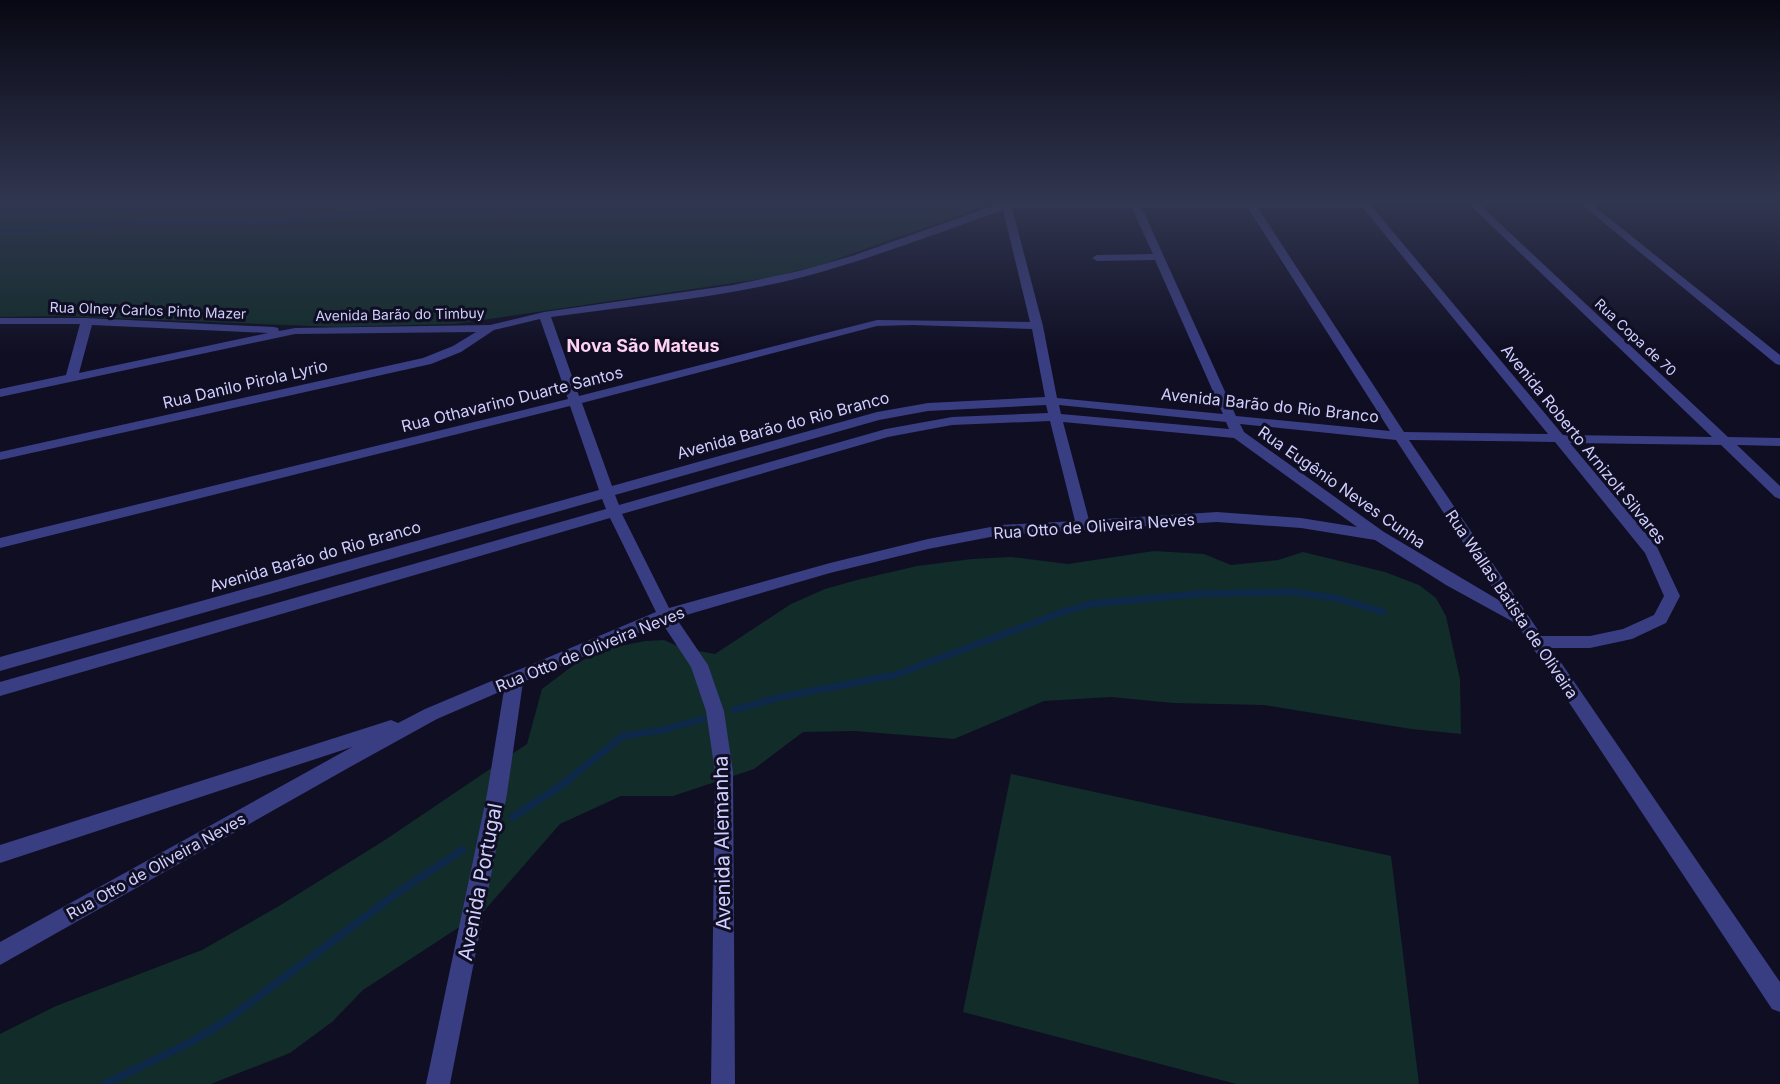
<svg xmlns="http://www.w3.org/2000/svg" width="1780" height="1084" viewBox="0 0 1780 1084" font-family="Inter,sans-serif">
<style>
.green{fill:#112c29}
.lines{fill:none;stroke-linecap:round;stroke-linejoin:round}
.stream-far2{stroke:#0d2848;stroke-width:4.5}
.stream-far1{stroke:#0d2848;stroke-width:7}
.stream{stroke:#0d2848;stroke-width:8}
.minor{fill:#393d82;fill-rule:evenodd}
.labels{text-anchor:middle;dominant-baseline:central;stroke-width:6;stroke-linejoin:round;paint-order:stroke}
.far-street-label{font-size:14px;fill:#d0cfff;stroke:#0f0e23}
.street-label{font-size:16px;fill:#d0cfff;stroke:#0f0e23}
.far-district-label{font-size:18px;font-weight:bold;fill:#ffd1f2;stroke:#0f0e23}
.near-street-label{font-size:20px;fill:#d0cfff;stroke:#0f0e23}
</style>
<rect width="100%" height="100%" fill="#0f0e23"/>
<g class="green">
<polygon points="33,203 985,203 970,212 817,266 768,278 455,324 336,327 58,316 0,317 0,206"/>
<polygon points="1154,551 1204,554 1231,565 1278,560 1303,552 1385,572 1419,585 1436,598 1446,616 1460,679 1461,734 1411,729 1264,705 1173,703 1111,697 1044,701 954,739 855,731 803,732 754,769 673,796 621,796 560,824 484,911 363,990 332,1022 290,1053 211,1084 0,1084 0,1034 56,1006 202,950 279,906 385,840 527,744 542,689 575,664 605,649 645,641 664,640 682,648 715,654 791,604 825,589 857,580 917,566 972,559 1011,557 1068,564"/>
<polygon points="1011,774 1391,856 1419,1084 1236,1084 963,1012"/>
</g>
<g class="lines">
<polyline class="stream-far2" points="0,231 144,222 283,222 461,203"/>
<g class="stream-far1">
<polyline points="734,710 781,697 895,675 1060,613 1090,604 1197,594 1292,592 1336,598 1383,612"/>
<polyline points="565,782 623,736 663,730 703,719"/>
</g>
<g class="stream">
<polyline points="513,817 568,781"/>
<polyline points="105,1084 191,1042 227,1020 400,891 462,850"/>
</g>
<g class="minor">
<path d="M 1001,203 L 1369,203 L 1563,435 L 1712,437 L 1468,203 L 1478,203 L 1728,437 L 1780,438 L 1780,446 L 1737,445 L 1780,486 L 1780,499 L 1775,497 L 1721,445 L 1570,443 L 1657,547 L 1680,596 L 1666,623 L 1632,639 L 1590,648 L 1551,648 L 1780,982 L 1780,1012 L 1772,1009 L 1517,624 L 1446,585 L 1375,540 L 1301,528 L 1217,522 L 1001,535 L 928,549 L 830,573 L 676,618 L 708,665 L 724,711 L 733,772 L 735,1084 L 711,1084 L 715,772 L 706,711 L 691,667 L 662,623 L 523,682 L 507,794 L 450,1084 L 426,1084 L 487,794 L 504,690 L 437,719 L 350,767 L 0,965 L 0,942 L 352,747 L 0,863 L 0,845 L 391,720 L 398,723 L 425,709 L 656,612 L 610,518 L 0,696 L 0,682 L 606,509 L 602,499 L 0,671 L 0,657 L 599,490 L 570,406 L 0,548 L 0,538 L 568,399 L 540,319 L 494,330 L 461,352 L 431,364 L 0,460 L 0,452 L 423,358 L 453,346 L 476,332 L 295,334 L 0,397 L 0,389 L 66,375 L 80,324 L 0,324 L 0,318 L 87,318 L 274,327 L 278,328 L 279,331 L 295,328 L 490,325 L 544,312 L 733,285 L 799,271 L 852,256 ZM 1012,208 L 1132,208 L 1153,254 L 1097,255 L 1092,258 L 1097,261 L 1155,260 L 1223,414 L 1057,398 L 1043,326 ZM 1142,208 L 1248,208 L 1390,431 L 1236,416 ZM 1258,208 L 1363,208 L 1548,434 L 1404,432 ZM 1003,210 L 1030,322 L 877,320 L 579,396 L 551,317 C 635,305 721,298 803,277 C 871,259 937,233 1003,210 ZM 92,325 L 268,333 L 79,373 ZM 912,325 L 1032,329 L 1045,397 L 928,403 L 877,412 L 612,486 L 582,403 L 877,326 ZM 1046,405 L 1048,413 L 952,417 L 886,429 L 619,505 L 615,495 L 879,420 L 928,411 ZM 1059,405 L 1226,422 L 1229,429 L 1061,414 ZM 1050,421 L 1075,521 L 1001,525 L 928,539 L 830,563 L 669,608 L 622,514 L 888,437 L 952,425 ZM 1063,422 L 1234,438 L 1357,527 L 1301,518 L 1217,512 L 1089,520 ZM 1240,424 L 1396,440 L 1502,602 L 1384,532 L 1244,432 ZM 1409,440 L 1555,442 L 1645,553 L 1664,596 L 1654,615 L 1623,629 L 1590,636 L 1542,636 Z"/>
<polygon points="1580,203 1590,203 1780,355 1780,365 1776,364"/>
</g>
</g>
<linearGradient id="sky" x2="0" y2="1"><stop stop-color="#080813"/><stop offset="0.57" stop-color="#313650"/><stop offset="1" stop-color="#313650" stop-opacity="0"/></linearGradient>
<rect width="1780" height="354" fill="url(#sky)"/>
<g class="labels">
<g class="far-street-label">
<text transform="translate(148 310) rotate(2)">Rua Olney Carlos Pinto Mazer</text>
<text transform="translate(400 314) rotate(-1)">Avenida Barão do Timbuy</text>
<text transform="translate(1636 337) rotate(43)">Rua Copa de 70</text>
</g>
<g class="street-label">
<text transform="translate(245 384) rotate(-13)">Rua Danilo Pirola Lyrio</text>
<text transform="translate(512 399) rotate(-14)">Rua Othavarino Duarte Santos</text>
<text transform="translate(1270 405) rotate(6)">Avenida Barão do Rio Branco</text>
<text transform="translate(783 425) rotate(-15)">Avenida Barão do Rio Branco</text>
<text transform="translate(1584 444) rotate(51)">Avenida Roberto Arnizolt Silvares</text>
<text transform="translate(1342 487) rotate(35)">Rua Eugênio Neves Cunha</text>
<text transform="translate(1094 526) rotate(-4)">Rua Otto de Oliveira Neves</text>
<text transform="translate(315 556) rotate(-16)">Avenida Barão do Rio Branco</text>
<text transform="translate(1512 604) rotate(56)">Rua Wallas Batista de Oliveira</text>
<text transform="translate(590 649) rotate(-22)">Rua Otto de Oliveira Neves</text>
<text transform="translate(156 866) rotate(-29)">Rua Otto de Oliveira Neves</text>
</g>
<g class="far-district-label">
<text x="643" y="345">Nova São Mateus</text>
</g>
<g class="near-street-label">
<text transform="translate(722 843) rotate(-91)">Avenida Alemanha</text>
<text transform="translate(480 882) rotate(-79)">Avenida Portugal</text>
</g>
</g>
</svg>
